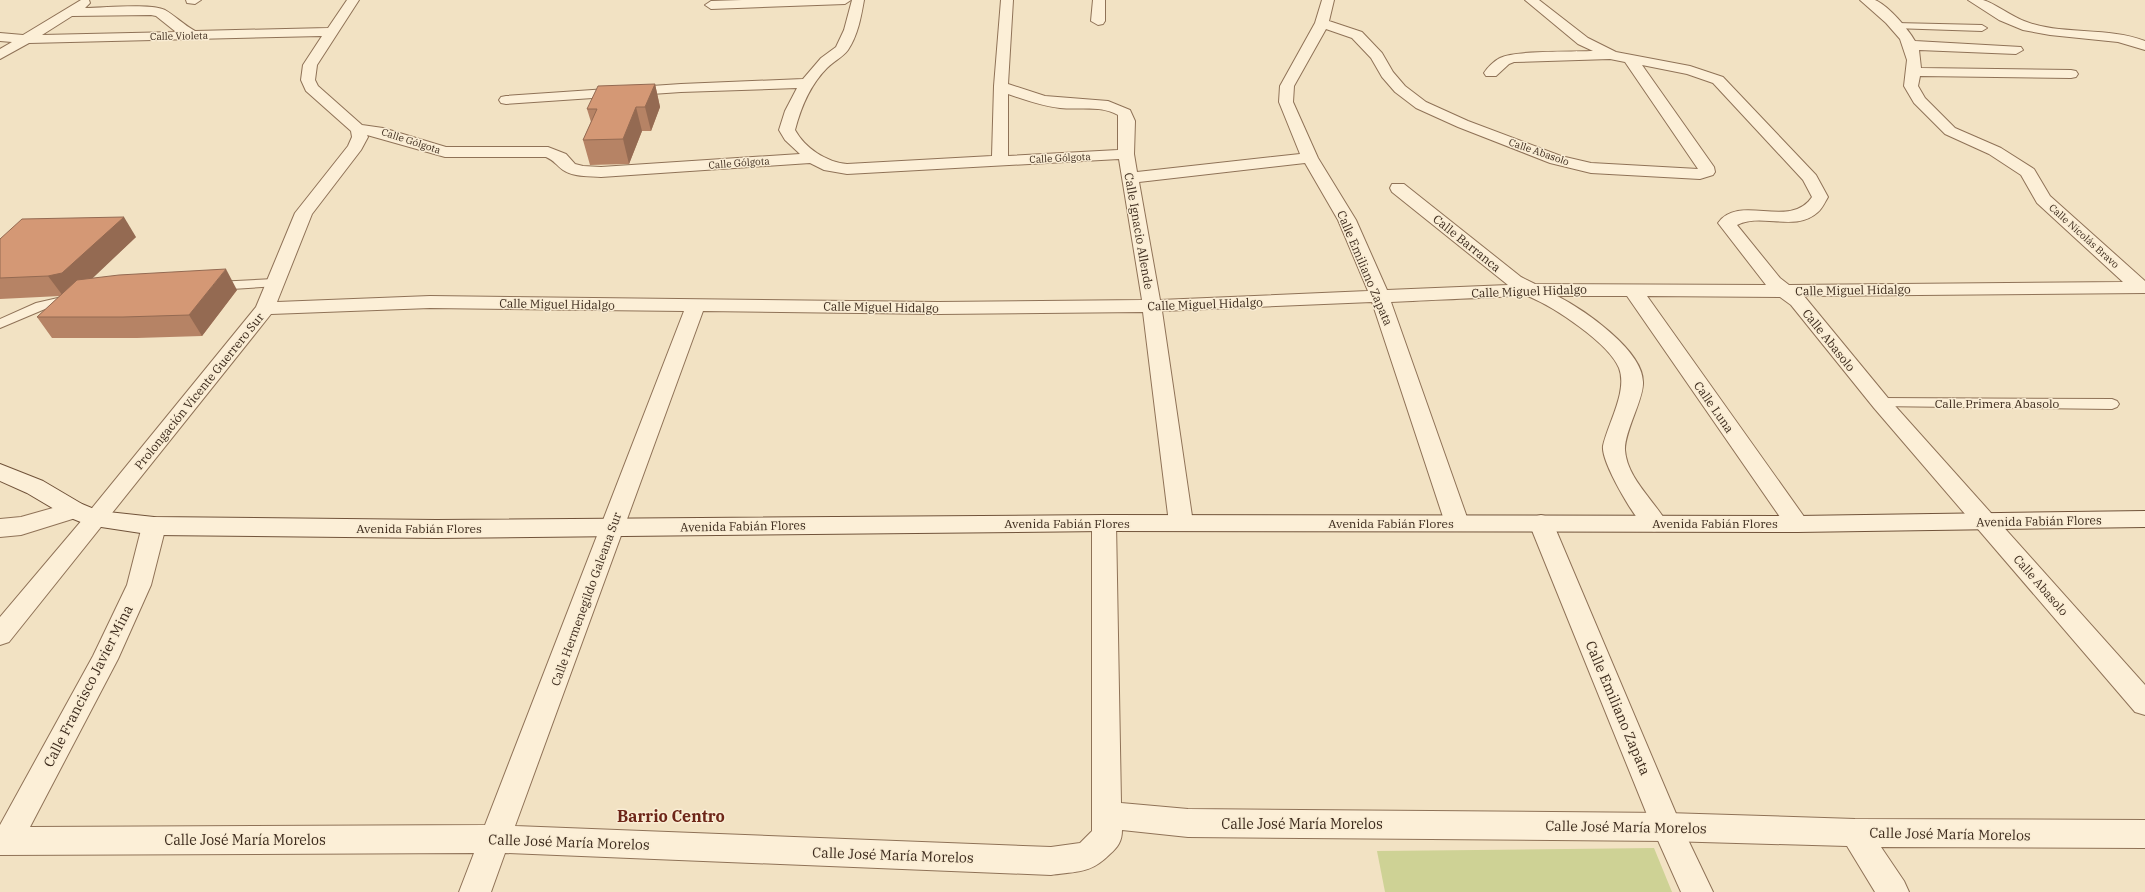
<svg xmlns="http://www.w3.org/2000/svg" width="2145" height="892" viewBox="0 0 2145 892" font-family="'IBM Plex Serif',serif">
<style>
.green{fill:#ced295}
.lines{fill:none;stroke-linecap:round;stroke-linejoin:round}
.service-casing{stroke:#8f7257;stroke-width:2}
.minor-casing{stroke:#8f7257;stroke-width:2}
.tertiary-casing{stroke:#8f7257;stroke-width:2}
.secondary-casing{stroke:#71533a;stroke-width:2}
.service{fill:#fcefd7;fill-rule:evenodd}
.minor{fill:#fcefd7;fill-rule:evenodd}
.tertiary{fill:#fcefd7;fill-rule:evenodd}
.secondary{fill:#fcefd7;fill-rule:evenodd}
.wall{fill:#b68365}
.shaded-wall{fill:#946a52}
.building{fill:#d49875;stroke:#946a52}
.labels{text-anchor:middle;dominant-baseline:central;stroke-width:3;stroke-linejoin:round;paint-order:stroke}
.far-street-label{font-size:10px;fill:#3d2b1d;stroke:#f9ecd3}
.street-label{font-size:12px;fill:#3d2b1d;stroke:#f9ecd3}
.near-street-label{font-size:14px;fill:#3d2b1d;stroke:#f9ecd3}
.near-neighbourhood-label{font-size:16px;font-weight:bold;fill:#6e2618;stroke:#f9ecd3}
</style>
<rect width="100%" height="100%" fill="#f2e2c3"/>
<polygon class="green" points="1654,848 1672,892 1385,892 1377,851"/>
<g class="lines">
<defs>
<g id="service">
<polygon points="1896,23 1982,25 1987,28 1982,31 1893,28 1891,26"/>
<polygon points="274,279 280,283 278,286 216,290 210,286 216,282"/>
<polygon points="71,295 76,296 77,299 76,302 45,309 0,328 0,319 36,303"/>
<polygon points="1881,398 2112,399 2117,401 2119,404 2117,407 2112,409 1876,406 1874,403 1876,400"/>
</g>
<g id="minor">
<path d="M 81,0 L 89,0 L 90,3 L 85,8 C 103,8 150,3 165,10 C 174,15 184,25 195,31 L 328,28 L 347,0 L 359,0 L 317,65 L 315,80 L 318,86 L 362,125 L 383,128 L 446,147 L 548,147 L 566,154 L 575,164 L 583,166 L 601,167 L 800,154 L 785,140 L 779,130 L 785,111 L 797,88 L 681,92 L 506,104 L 501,103 L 499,100 L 501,97 L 506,96 L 681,84 L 803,79 L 821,58 L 836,47 L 844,30 L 852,0 L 864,0 C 861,17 858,35 848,50 C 843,57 834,61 827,68 C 810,85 801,107 795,130 C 805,148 826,162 847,164 L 992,156 L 994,86 L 1001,0 L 1013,0 L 1008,84 L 1045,96 L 1108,101 L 1130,110 L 1135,121 L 1134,154 L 1137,172 L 1300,154 L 1279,102 L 1280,86 L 1315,23 L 1322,0 L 1334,0 L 1329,21 L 1362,32 L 1382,53 L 1393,72 L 1405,86 L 1426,102 L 1468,121 L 1561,156 L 1591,163 L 1698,169 L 1625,62 L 1610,59 L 1514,62 L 1509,64 L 1496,76 L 1486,76 L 1484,73 C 1487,68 1494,61 1500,58 C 1515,50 1573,52 1593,51 L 1578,44 L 1525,0 L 1539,0 L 1588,38 L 1616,52 L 1690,66 L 1723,77 L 1816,175 L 1828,197 C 1825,202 1822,209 1818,212 C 1795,233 1762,212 1737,225 L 1780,278 L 1789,285 L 2123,282 L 2037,203 L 2021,175 L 1989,154 L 1945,134 L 1914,103 L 1904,86 L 1907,60 L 1900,39 L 1886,23 L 1860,0 C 1864,0 1871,0 1875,0 C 1889,6 1908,29 1915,41 L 2021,47 L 2023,50 L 2016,54 L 1919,50 L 1921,68 L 2071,70 L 2076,71 L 2078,74 L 2076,77 L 2071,78 L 1920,76 L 1918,86 L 1925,98 L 1955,128 L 2001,148 L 2034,169 L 2050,196 L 2145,281 L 2145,293 L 1804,296 L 1888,398 L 2145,685 L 2145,715 L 2135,712 L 1874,408 L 1791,305 L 1780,297 L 1647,296 L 1805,518 L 1809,524 L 1805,530 L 1797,532 L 1789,530 L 1627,296 L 1557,296 C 1583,309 1643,350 1643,382 C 1644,399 1624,432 1625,450 C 1627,478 1653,499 1667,523 L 1663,529 C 1658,531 1651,533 1646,528 C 1634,518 1601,462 1603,446 C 1608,423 1628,391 1619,368 C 1609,343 1554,307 1530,297 C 1522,293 1506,297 1497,297 C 1462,299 1426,300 1391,302 L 1469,523 L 1465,529 L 1457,531 L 1449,529 L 1445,523 L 1372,302 L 1162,311 L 1193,523 L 1189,529 L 1181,531 L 1173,529 L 1169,523 L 1143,312 L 938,314 L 703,311 L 515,826 L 1051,847 L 1080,843 L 1092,831 L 1092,523 L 1096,517 L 1104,515 L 1112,517 L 1116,523 L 1121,803 L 1188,809 L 1667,813 L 1855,819 L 2145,820 L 2145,848 L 1881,847 L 1904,881 L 1909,892 L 1875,892 L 1847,846 L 1667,841 L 1188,837 L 1122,830 C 1122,841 1118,847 1110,854 C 1090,874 1078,871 1051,875 L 505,853 L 491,892 L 459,892 L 474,853 L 0,855 L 0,825 L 93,656 L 127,585 L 142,526 L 146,520 L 154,517 L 162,520 L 166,526 L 151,585 L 118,659 L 30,827 L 485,825 L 684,311 L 430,308 L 271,314 L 9,642 L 0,645 L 0,617 L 88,513 L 256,307 L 295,213 L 348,146 L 352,137 L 351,131 L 306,91 L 301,80 L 303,65 L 322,36 L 29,43 L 0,59 L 0,49 L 12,42 L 0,41 L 0,33 L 23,35 ZM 151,15 L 156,16 L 176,32 L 42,35 L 72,16 ZM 1326,29 L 1352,38 L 1371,58 L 1382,77 L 1395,92 L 1416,108 L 1458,127 L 1550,163 L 1591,173 L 1700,179 L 1713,175 L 1715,172 L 1714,167 L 1642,65 L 1687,74 L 1713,83 L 1803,180 L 1812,197 C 1790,230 1739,193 1718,223 L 1766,285 L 1535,284 L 1521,277 L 1404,184 L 1392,184 L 1390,188 L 1392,192 L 1508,285 L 1387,290 L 1356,220 L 1318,158 L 1293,102 L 1294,86 ZM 1008,94 C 1025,100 1042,106 1060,108 C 1080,110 1100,105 1118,115 L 1118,150 L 1008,156 ZM 367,135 L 445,157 L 546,157 C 555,161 556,165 563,170 C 573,177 589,176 601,177 L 810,163 L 824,170 L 847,174 L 1119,159 L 1142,300 L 938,302 L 430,296 L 277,302 L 312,214 L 361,150 L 368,137 ZM 1305,163 L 1338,220 L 1368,291 L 1160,300 L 1139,182 Z"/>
<polygon points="186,0 201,0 195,4 187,3"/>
<polygon points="742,0 851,0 845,4 711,9 705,5 711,1"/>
<polygon points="1093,0 1105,0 1105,21 1103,24 1098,25 1091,21"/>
<path d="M 1968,0 C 1972,0 1979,0 1983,0 C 1994,3 2011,16 2024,21 C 2061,36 2105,26 2145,41 L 2145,50 L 2118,42 L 2050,35 L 2023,30 L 1999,20 Z"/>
<polygon points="74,502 82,504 86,510 82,516 21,535 0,537 0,519 21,517"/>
</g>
<polygon id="tertiary" points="1541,515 1549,517 1553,523 1680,823 1713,892 1681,892 1652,827 1529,523 1533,517"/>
<polygon id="secondary" points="0,464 43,481 82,504 99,511 154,517 436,520 1104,515 1797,516 2145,511 2145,527 1797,532 1104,531 436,538 154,535 88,525 66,516 27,493 0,481"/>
</defs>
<use href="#service" class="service-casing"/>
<use href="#minor" class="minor-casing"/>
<use href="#tertiary" class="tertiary-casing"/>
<use href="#secondary" class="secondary-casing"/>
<use href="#service" class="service"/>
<use href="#minor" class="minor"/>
<use href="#tertiary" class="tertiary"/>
<use href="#secondary" class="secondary"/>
</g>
<g class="wall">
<polygon points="655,84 660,107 651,131 642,131 629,164 590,165 583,140 591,122 587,109"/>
<polygon points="136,237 91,279 237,290 202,336 137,338 52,338 37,317 60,296 0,299 0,239"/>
</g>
<g class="shaded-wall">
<polygon points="655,84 660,107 651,131 645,107"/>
<polygon points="636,107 642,131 629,164 623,139"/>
<polygon points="124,217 136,237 76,294 63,296 48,276"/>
<polygon points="226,269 237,290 202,336 189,315"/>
</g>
<g class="building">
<polygon points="655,84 645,107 636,107 623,139 583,140 597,109 587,109 598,86"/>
<polygon points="124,217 62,273 48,276 0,278 0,239 22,219"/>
<polygon points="226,269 189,315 123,317 37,317 77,280 119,275"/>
</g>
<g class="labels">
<g class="far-street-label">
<text transform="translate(179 36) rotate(-1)">Calle Violeta</text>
<text transform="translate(411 141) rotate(18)">Calle Gólgota</text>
<text transform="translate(1539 152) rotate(19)">Calle Abasolo</text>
<text transform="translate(1060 158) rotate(-3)">Calle Gólgota</text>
<text transform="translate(739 163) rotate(-4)">Calle Gólgota</text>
<text transform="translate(2084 236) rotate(42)">Calle Nicolás Bravo</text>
</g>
<g class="street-label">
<text transform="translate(1139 231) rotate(80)">Calle Ignacio Allende</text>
<text transform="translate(1467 243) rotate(39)">Calle Barranca</text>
<text transform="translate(1365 268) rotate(67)">Calle Emiliano Zapata</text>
<text transform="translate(1853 290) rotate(-1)">Calle Miguel Hidalgo</text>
<text transform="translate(1529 291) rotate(-2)">Calle Miguel Hidalgo</text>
<text transform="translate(557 304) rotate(1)">Calle Miguel Hidalgo</text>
<text transform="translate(1205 304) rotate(-2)">Calle Miguel Hidalgo</text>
<text transform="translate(881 307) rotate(1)">Calle Miguel Hidalgo</text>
<text transform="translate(1829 340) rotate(51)">Calle Abasolo</text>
<text transform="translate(199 391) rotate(-51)">Prolongación Vicente Guerrero Sur</text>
<text x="1997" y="403">Calle Primera Abasolo</text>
<text transform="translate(1714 407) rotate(55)">Calle Luna</text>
<text transform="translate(2039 521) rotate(-1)">Avenida Fabián Flores</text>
<text x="1067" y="523">Avenida Fabián Flores</text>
<text x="1391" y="523">Avenida Fabián Flores</text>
<text x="1715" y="523">Avenida Fabián Flores</text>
<text transform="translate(743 526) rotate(-1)">Avenida Fabián Flores</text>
<text x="419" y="528">Avenida Fabián Flores</text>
<text transform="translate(2041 585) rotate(49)">Calle Abasolo</text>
<text transform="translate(586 599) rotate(-70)">Calle Hermenegildo Galeana Sur</text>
</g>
<g class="near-street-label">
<text transform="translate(88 686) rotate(-63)">Calle Francisco Javier Mina</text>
<text transform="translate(1618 708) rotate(67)">Calle Emiliano Zapata</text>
<text x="1302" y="824">Calle José María Morelos</text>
<text transform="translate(1626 827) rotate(1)">Calle José María Morelos</text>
<text transform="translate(1950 834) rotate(1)">Calle José María Morelos</text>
<text x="245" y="840">Calle José María Morelos</text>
<text transform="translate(569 842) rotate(2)">Calle José María Morelos</text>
<text transform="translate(893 855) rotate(2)">Calle José María Morelos</text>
</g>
<g class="near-neighbourhood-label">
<text x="671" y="816">Barrio Centro</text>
</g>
</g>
</svg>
